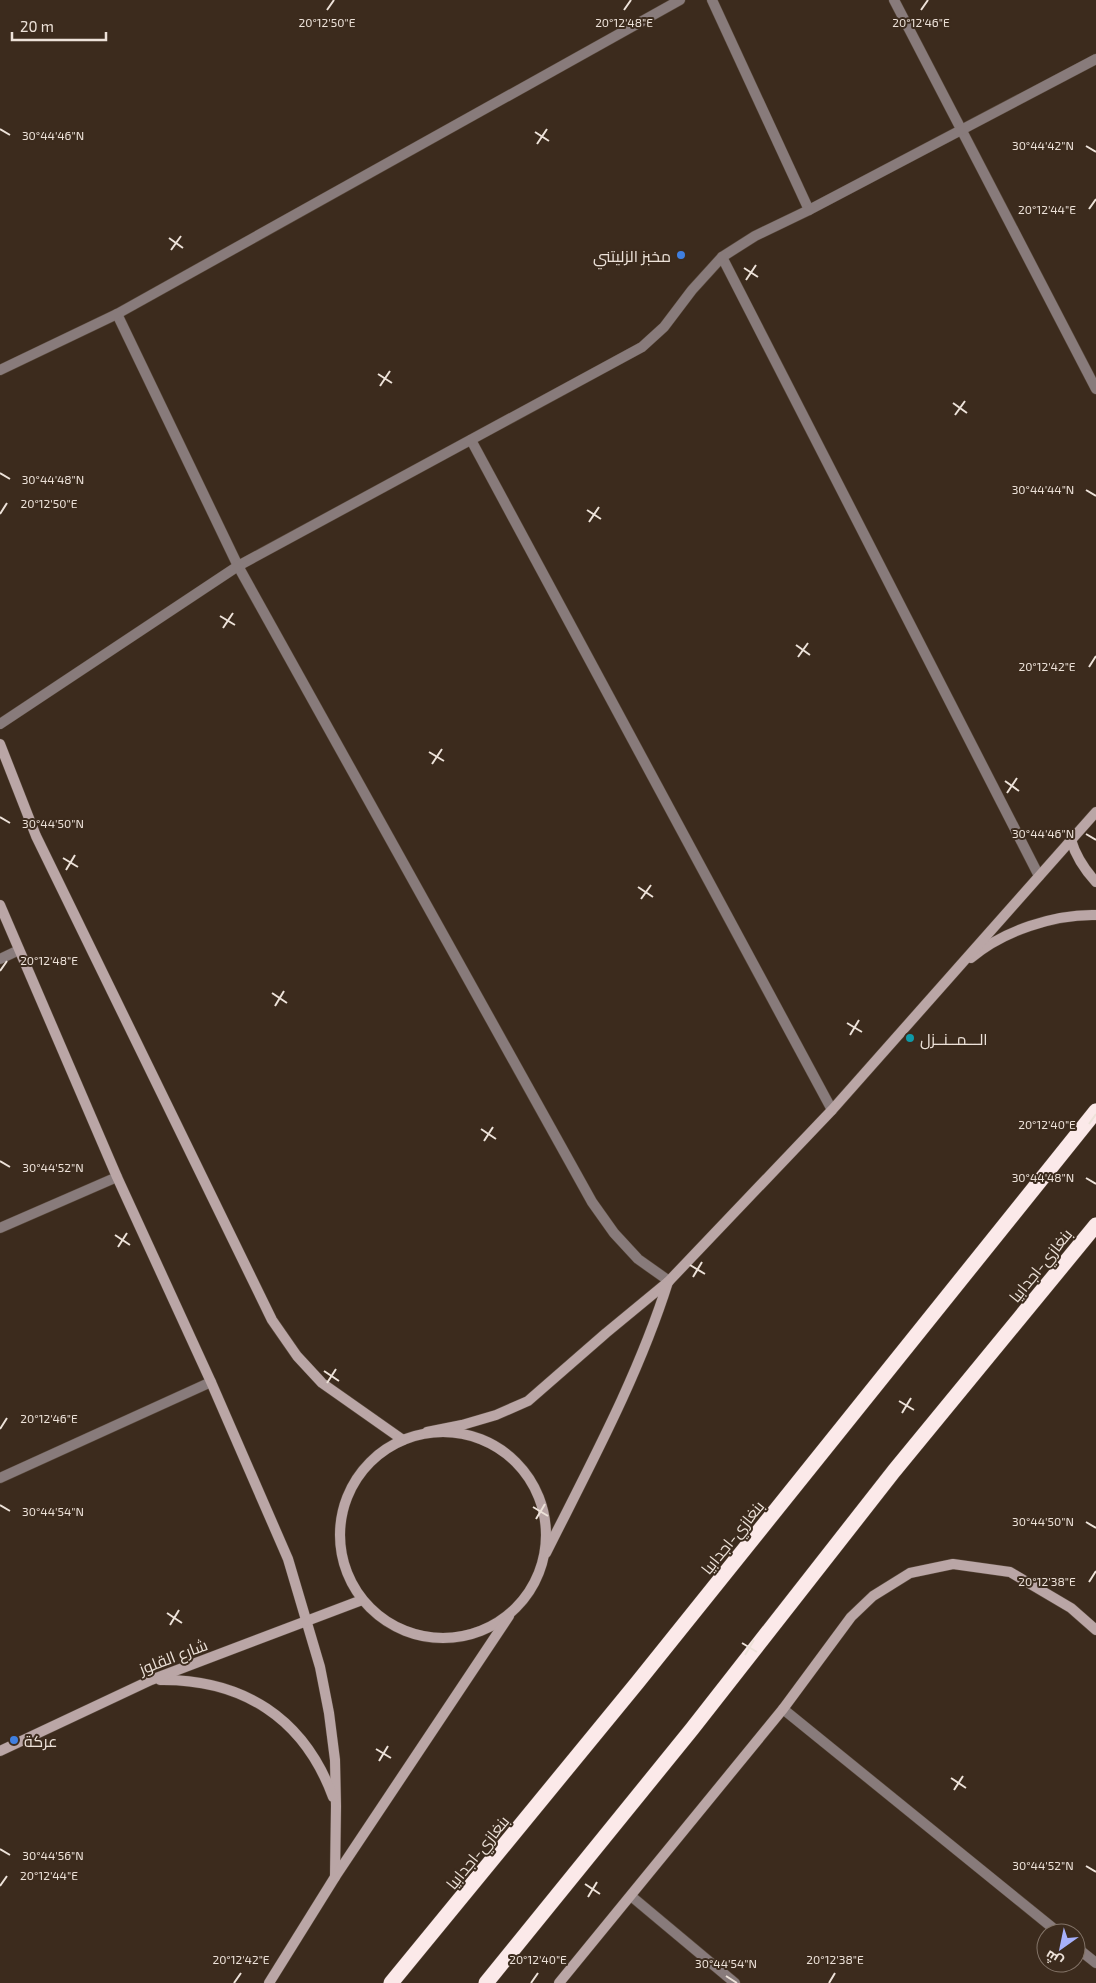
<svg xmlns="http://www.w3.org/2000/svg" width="1096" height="1983" viewBox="0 0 1096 1983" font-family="'Exo 2',Cairo,sans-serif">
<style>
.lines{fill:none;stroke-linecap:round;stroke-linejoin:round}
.street-casing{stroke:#58483b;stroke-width:11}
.secondary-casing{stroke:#58483b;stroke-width:11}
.highway-casing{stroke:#58483b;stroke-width:16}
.street{stroke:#887b7b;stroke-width:10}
.secondary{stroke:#baa6a6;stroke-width:10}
.highway{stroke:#fbe9e9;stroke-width:15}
.ticks{fill:none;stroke:#ede2d9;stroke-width:2}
.shop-dot{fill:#3f7fe0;stroke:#3c2b1d;stroke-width:2}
.culture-dot{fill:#0f9aa8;stroke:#3c2b1d;stroke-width:2}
.labels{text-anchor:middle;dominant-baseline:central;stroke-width:4;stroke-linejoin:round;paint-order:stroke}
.poi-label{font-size:16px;fill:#ede2d9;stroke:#3c2b1d;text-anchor:start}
.street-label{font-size:16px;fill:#ede2d9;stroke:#3c2b1d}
.ticks-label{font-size:12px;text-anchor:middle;fill:#ede2d9;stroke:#3c2b1d;stroke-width:4;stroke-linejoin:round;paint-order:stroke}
</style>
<rect width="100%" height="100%" fill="#3c2b1d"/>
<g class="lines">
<defs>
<g id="street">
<polyline points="712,0 809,210"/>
<polyline points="894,0 1096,389"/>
<polyline points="722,257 1039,876"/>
<polyline points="117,314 238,566 592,1202 614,1233 638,1259 669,1281"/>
<polyline points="0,370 117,314 680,0"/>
<polyline points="471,440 832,1110"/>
<polyline points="0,724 238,566 642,347 664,327 692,290 722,257 755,236 809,210 1096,59"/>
<polyline points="0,959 19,950"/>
<polyline points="0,1228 117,1177"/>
<polyline points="0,1478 211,1382"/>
<polyline points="783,1709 1059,1933"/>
<polyline points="631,1896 735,1983"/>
<polyline points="1076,1947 1096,1963"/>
</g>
<g id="secondary">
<polyline points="0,744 36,836 272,1320 297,1356 322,1383 403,1440"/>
<path d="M 1071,840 C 1076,857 1084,869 1096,882"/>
<polyline points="0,905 117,1177 211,1382 288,1559 320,1667 329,1713 335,1760 336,1806 335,1877"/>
<path d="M 971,958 C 1003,931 1054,914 1096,915"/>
<polyline points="427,1432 462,1425 496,1415 528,1401 606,1333 669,1281 832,1110 1096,812"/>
<circle cx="443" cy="1535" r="103"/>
<path d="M 546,1553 C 590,1465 638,1377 668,1282"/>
<path d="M 160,1680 C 243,1679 304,1718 333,1797"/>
<polyline points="0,1751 151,1680 362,1600"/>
<polyline points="269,1983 335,1877 509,1616"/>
<polyline points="559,1983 783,1709 851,1617 873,1596 910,1573 953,1564 1010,1572 1071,1608 1096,1630"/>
</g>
<g id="highway">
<polyline points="391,1983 637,1683 1096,1111"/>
<polyline points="486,1983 692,1729 894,1471 1096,1225"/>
</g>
</defs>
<use href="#street" class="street-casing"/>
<use href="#secondary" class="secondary-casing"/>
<use href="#highway" class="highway-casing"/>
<use href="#street" class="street"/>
<use href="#secondary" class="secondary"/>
<use href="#highway" class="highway"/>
</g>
<path class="ticks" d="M 327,10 L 334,0M 624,10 L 631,0M 921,10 L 928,0M 0,129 L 10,135M 535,132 L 549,141M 537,144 L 547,129M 1086,146 L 1096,152M 1089,209 L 1096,199M 169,238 L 183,248M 171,250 L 181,236M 744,268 L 758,277M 746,280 L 756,265M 378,374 L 392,383M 380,386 L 390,371M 953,403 L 967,413M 955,415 L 965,401M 0,473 L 10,479M 1086,490 L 1096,496M 587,510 L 601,519M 0,514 L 7,503M 589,522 L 599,507M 220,616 L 235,625M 223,628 L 233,613M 796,645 L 810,655M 798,657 L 808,643M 1089,667 L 1096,656M 429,752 L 444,761M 432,764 L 442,749M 1005,781 L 1019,791M 1007,793 L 1017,778M 0,817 L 10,823M 1086,834 L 1096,840M 63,858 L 78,867M 66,870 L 75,855M 638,887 L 653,897M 641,899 L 651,885M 0,971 L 7,961M 272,993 L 287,1003M 275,1006 L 284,991M 847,1023 L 862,1032M 850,1035 L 859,1020M 1089,1124 L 1096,1114M 481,1129 L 496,1139M 484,1141 L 493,1127M 0,1161 L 10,1167M 1086,1178 L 1096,1184M 115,1235 L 130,1245M 118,1247 L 127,1233M 690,1265 L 705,1274M 693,1277 L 702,1262M 324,1371 L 339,1381M 327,1383 L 336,1369M 899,1401 L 914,1410M 902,1413 L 911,1398M 0,1429 L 7,1418M 0,1505 L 10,1511M 533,1507 L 548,1516M 536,1519 L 545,1504M 1086,1522 L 1096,1528M 1089,1582 L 1096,1571M 167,1613 L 182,1623M 170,1625 L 179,1610M 742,1643 L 757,1652M 745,1655 L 754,1640M 376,1749 L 391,1758M 379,1761 L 388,1746M 951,1778 L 966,1788M 954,1790 L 963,1776M 0,1849 L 10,1855M 1086,1866 L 1096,1872M 585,1884 L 600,1894M 0,1886 L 7,1876M 588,1897 L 597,1882M 726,1976 L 737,1983M 234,1983 L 241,1973M 531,1983 L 538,1973M 829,1983 L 835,1973"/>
<g class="shop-dot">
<circle cx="681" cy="255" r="5"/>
<circle cx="14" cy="1740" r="5"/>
</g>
<circle class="culture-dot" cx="910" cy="1038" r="5"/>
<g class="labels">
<g class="poi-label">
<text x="671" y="255" text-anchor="end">مخبز الزليتني</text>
<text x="920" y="1038">الـــمــنــزل</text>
<text x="24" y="1740">عركة</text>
</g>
<g class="street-label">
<text transform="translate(1040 1265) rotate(-51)">بنغازي-اجدابيا</text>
<text transform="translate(732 1537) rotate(-51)">بنغازي-اجدابيا</text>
<text transform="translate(173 1656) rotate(-21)">شارع القلوز</text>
<text transform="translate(477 1852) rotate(-51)">بنغازي-اجدابيا</text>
</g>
</g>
<g class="ticks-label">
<text x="327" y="27">20°12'50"E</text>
<text x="624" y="27">20°12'48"E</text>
<text x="921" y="27">20°12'46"E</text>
<text x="53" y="140">30°44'46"N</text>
<text x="1043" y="150">30°44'42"N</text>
<text x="1047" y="214">20°12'44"E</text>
<text x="53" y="484">30°44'48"N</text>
<text x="1043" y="494">30°44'44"N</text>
<text x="49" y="508">20°12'50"E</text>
<text x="1047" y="671">20°12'42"E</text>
<text x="53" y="828">30°44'50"N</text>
<text x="1043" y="838">30°44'46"N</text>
<text x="49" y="965">20°12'48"E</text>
<text x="1047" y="1129">20°12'40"E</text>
<text x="53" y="1172">30°44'52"N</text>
<text x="1043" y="1182">30°44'48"N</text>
<text x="49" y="1423">20°12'46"E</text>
<text x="53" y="1516">30°44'54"N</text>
<text x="1043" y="1526">30°44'50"N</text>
<text x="1047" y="1586">20°12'38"E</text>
<text x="53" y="1860">30°44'56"N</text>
<text x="1043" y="1870">30°44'52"N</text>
<text x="49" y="1880">20°12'44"E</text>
<text x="241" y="1964">20°12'42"E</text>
<text x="538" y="1964">20°12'40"E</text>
<text x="835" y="1964">20°12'38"E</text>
<text x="726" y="1968">30°44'54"N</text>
</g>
<g transform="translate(1061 1948) rotate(213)"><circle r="24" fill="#3c2b1d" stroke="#837468"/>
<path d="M0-4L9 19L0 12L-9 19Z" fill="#a7b1fc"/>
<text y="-8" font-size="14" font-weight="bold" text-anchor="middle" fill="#ede2d9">ش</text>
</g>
<path d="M12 32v8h94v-8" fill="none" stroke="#ede2d9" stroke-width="2.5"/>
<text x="20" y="32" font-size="15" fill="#ede2d9" stroke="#3c2b1d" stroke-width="4" paint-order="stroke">20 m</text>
</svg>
